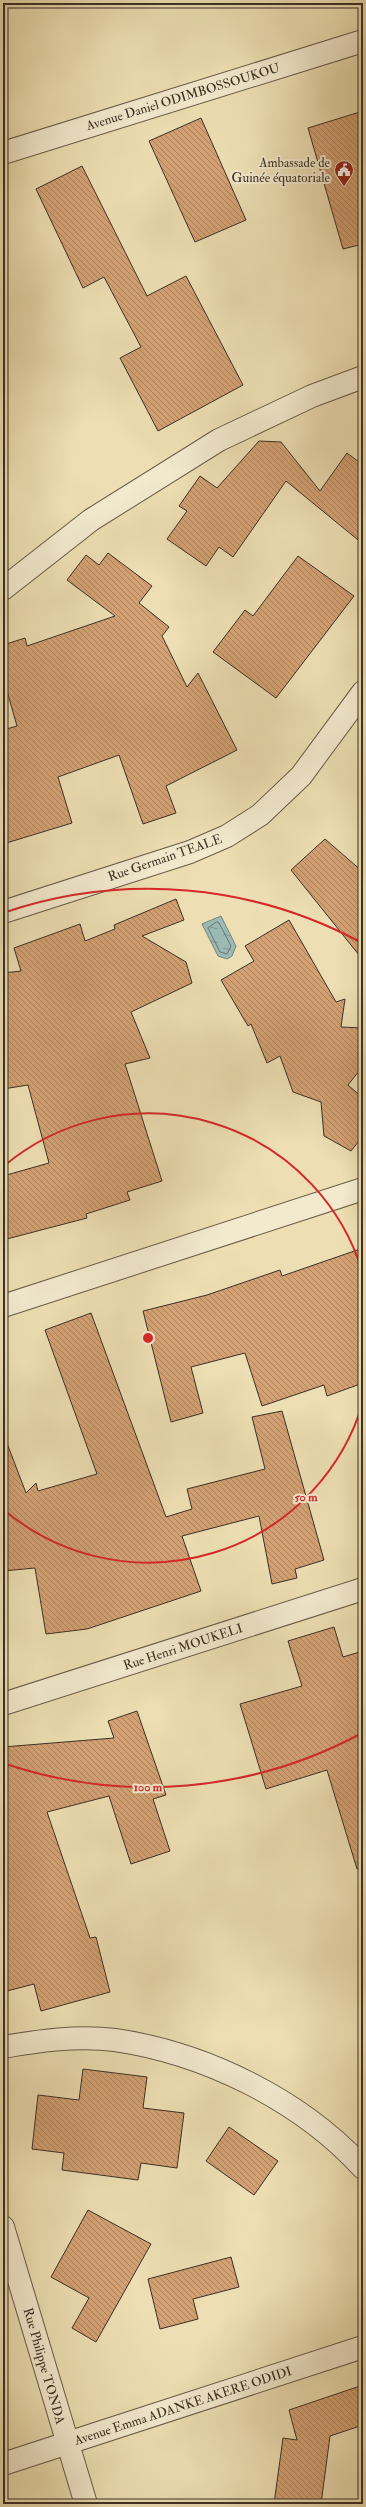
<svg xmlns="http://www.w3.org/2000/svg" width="366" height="2507" viewBox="0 0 366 2507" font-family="'IM FELL Double Pica',serif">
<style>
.water{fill:url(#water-ripples);stroke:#75837b}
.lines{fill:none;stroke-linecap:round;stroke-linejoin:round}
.shore{stroke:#6b756c;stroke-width:1}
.building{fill:url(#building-back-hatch);stroke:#3b3024}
.minor-casing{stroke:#685c48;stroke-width:24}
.minor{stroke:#f3eace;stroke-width:22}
.ring{fill:none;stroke:#d62828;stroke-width:2}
.labels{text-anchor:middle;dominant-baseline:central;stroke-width:4;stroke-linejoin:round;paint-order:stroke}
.street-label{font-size:13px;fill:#3b3024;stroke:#f3eace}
.poi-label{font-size:13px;fill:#3b3024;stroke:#f3eace;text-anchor:end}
.centre{fill:#d62828;stroke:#f3eace;stroke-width:2}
.ring-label{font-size:12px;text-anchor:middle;font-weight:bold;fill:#d62828;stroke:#f3eace;stroke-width:4;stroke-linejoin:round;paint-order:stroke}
</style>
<defs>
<pattern id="water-ripples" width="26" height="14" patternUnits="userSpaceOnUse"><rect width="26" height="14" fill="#9bbab5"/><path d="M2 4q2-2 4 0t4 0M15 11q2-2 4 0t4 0" fill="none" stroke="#809893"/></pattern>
<pattern id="building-back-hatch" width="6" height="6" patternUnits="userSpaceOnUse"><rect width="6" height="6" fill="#d3a174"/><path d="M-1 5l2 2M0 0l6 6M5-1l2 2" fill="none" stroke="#ac845f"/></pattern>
</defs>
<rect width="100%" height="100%" fill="#eddfb3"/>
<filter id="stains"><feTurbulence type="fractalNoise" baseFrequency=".005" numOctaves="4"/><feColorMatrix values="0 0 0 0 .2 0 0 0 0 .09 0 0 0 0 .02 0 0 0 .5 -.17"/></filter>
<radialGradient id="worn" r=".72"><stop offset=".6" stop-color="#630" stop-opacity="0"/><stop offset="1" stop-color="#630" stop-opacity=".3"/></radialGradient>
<polygon class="water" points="221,916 236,946 232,956 227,959 218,956 202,924"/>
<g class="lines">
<polygon class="shore" points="217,922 219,923 231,946 227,954 220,952 208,928"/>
</g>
<g class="building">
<polygon points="363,111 363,244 343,249 308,128"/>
<polygon points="201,118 246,220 195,242 149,141"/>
<polygon points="82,166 147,296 186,276 243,385 158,431 120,358 141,347 104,277 83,288 36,189"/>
<polygon points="259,441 281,442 320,491 347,453 363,465 363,544 286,481 233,557 219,547 206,566 167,539 187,511 179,506 200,476 217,488"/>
<polygon points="108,553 152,586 139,603 169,627 162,636 187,687 198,673 237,750 166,786 176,813 143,824 119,755 58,777 72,823 3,844 3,730 17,726 3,677 3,645 25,638 27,646 115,616 67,580 86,555 99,565"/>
<polygon points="298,556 354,596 276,698 213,652 245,610 253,616"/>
<polygon points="325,839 363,872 363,960 291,870"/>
<polygon points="176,899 184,920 142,936 186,962 192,983 131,1012 150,1058 125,1064 162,1181 127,1192 130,1200 86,1214 87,1218 3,1240 3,1176 49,1163 28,1085 3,1089 3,973 21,971 14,948 80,924 85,941 115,929 114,925"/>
<polygon points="289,920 336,1002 345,999 341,1027 363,1028 363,1066 348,1085 363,1098 363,1136 351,1151 324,1136 321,1102 293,1092 280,1056 267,1063 251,1024 248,1026 221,980 254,961 245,946"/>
<polygon points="363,1248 363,1383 327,1396 324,1385 262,1406 245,1353 191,1367 203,1413 171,1422 143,1311 207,1295 280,1270 282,1276"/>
<polygon points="91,1313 166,1517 192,1509 187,1489 265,1469 252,1417 282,1411 324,1560 295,1569 297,1578 272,1584 259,1516 182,1536 201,1591 87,1629 46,1634 35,1568 3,1571 3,1439 5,1438 26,1493 36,1483 38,1491 97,1474 45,1330"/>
<polygon points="334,1627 343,1657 363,1651 363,1868 357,1869 327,1770 266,1789 240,1704 302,1686 288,1641"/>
<polygon points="137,1711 166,1795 153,1799 170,1851 131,1864 109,1796 47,1812 90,1938 96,1937 110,1992 41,2011 34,1984 3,1992 3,1747 114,1738 108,1721"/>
<polygon points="83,2069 147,2077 143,2108 184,2113 177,2168 141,2163 138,2180 62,2170 64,2153 32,2149 38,2095 79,2100"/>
<polygon points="229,2127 278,2161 254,2195 206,2161"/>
<polygon points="88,2210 151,2244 96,2342 72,2328 89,2298 51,2277"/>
<polygon points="231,2257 239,2287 193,2299 198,2319 160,2329 148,2279"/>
<polygon points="363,2385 363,2425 330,2436 321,2504 274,2504 283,2438 297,2440 289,2410"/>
</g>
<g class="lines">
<defs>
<g id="minor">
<polyline points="3,153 363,41"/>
<polyline points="3,589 91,520 219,440 312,396 363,377"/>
<polyline points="3,912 190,852 227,836 260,815 301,776 363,692"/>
<polyline points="3,1306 363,1189"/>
<polyline points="3,1704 363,1589"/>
<path d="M 3,2047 C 39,2041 78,2035 115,2040 C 205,2053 301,2100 363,2168"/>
<polyline points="3,2227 86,2504"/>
<polyline points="3,2464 363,2347"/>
</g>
</defs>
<use href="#minor" class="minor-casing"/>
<use href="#minor" class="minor"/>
</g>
<g class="ring">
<path d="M363 1402A224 224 0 0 1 4 1510M4 1166A224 224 0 0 1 363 1274"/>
<path d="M362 1733A449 449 0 0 1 6 1764M6 912A449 449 0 0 1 362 943"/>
</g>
<defs>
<symbol id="civic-pin" viewBox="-11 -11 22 30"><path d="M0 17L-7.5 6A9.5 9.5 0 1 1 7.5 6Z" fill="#8f2418" stroke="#f3eace"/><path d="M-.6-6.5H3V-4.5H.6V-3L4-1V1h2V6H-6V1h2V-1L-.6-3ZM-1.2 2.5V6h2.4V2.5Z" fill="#fff"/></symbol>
</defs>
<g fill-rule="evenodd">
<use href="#civic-pin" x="333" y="159" width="22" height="30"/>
</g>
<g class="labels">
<g class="street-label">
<text transform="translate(183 97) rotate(-17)">Avenue Daniel ODIMBOSSOUKOU</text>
<text transform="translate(165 858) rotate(-19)">Rue Germain TEALE</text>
<text transform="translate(183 1647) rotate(-18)">Rue Henri MOUKELI</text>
<text transform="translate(44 2366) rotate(74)">Rue Philippe TONDA</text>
<text transform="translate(183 2406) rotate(-18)">Avenue Emma ADANKE AKERE ODIDI</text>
</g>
<g class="poi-label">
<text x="330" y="163">Ambassade de<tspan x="330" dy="15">Guinée équatoriale</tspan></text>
</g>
</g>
<circle cx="148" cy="1338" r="6" class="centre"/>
<g class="ring-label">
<text x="306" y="1501">50 m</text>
<text x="148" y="1791">100 m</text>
</g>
<rect width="366" height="2507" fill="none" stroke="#eddfb3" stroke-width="16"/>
<rect x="4" y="4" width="358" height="2499" fill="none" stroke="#3b3024" stroke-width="2"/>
<rect x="8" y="8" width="350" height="2491" fill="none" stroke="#3b3024"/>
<rect width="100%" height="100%" filter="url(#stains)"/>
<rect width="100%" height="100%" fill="url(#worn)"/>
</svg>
